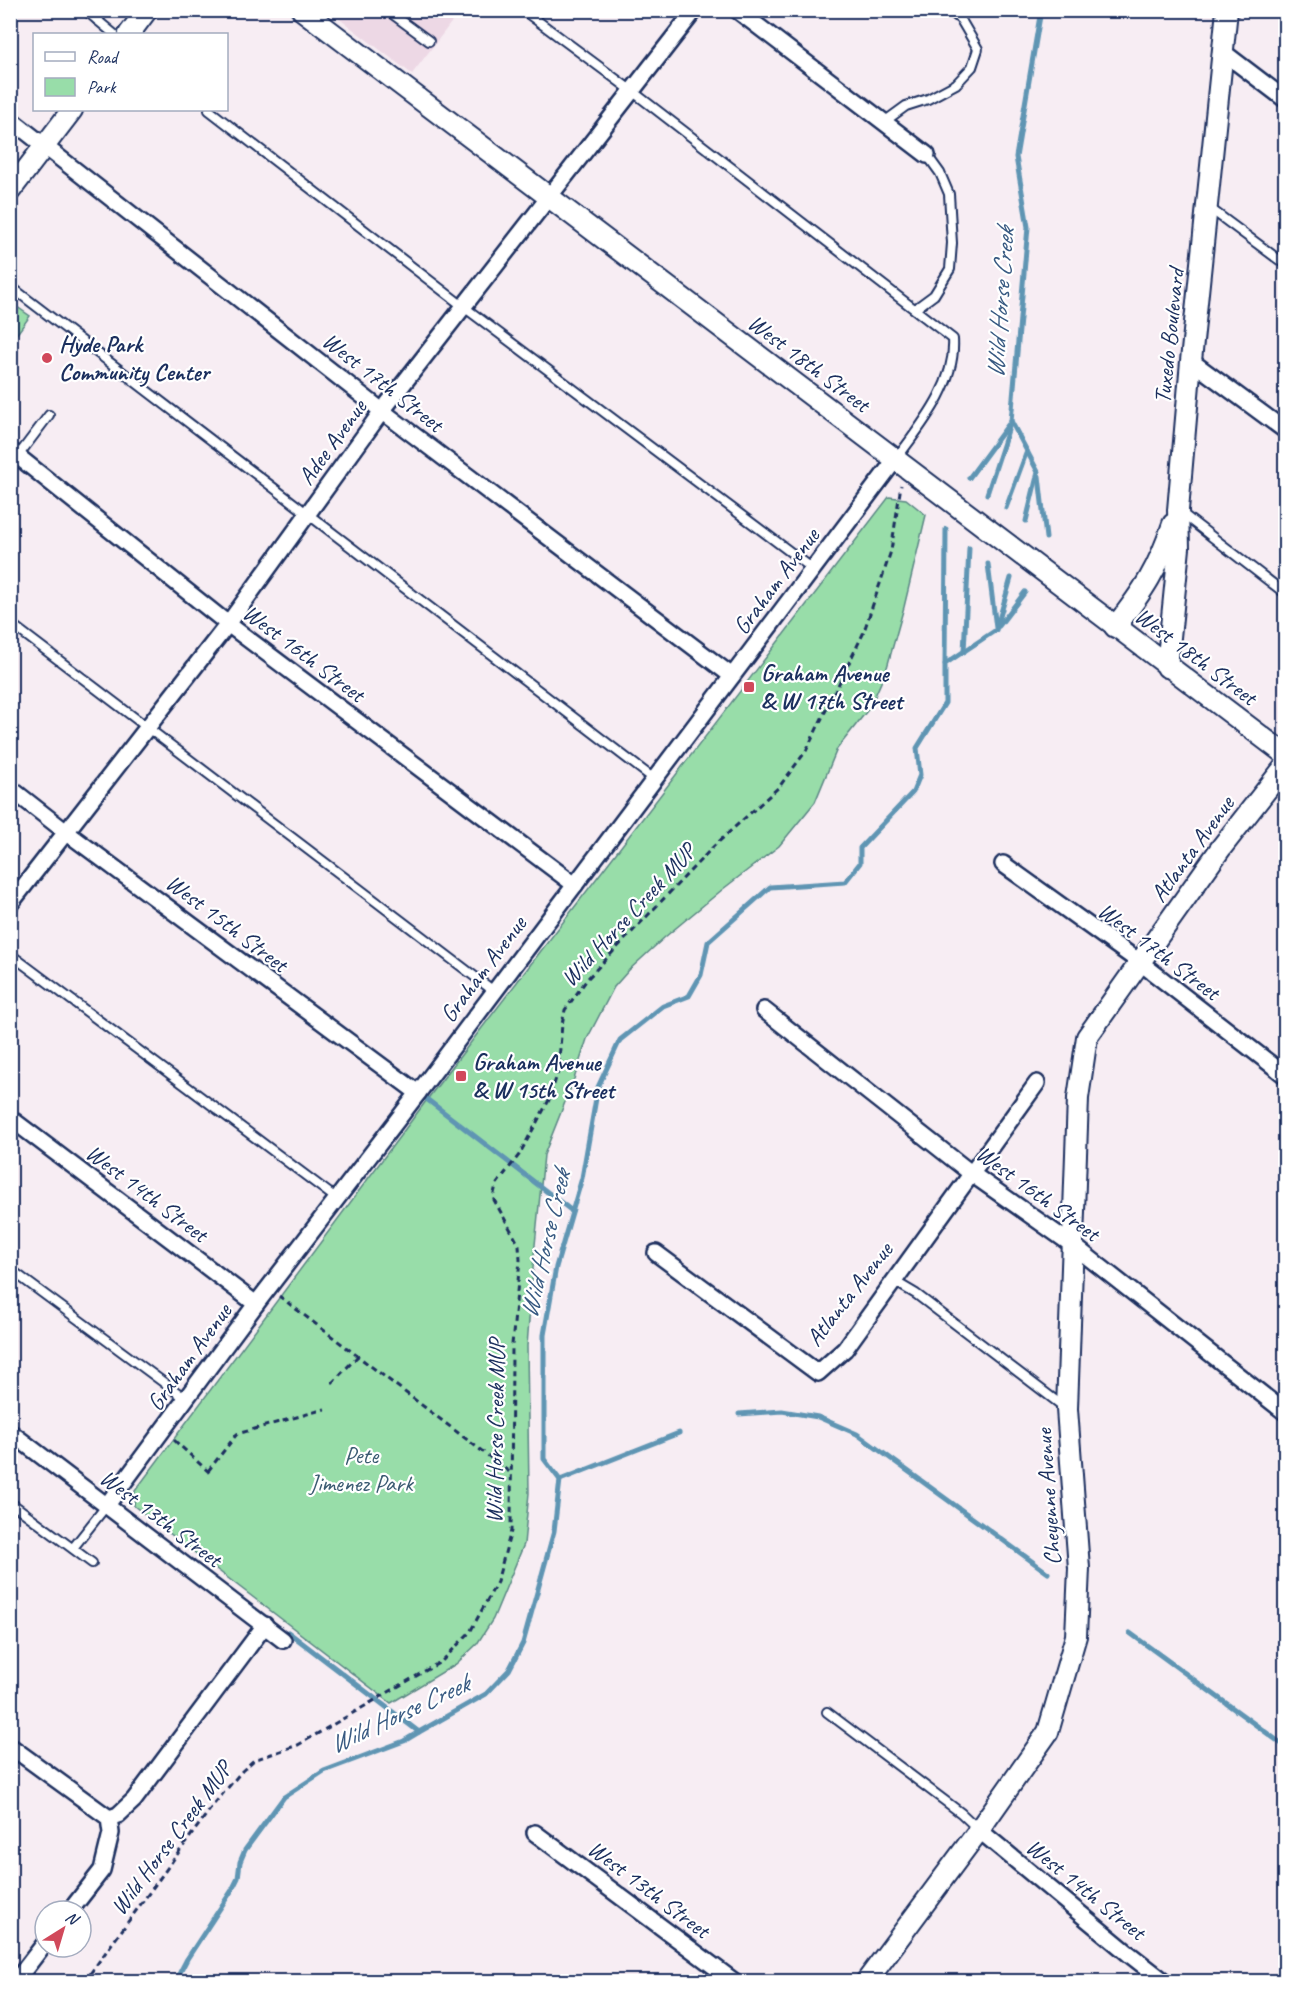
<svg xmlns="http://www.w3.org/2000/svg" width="1296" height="1992" viewBox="0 0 1296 1992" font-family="Caveat,sans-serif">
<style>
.built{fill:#edd8e5}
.green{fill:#98dda9;stroke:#5a8684;stroke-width:1.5}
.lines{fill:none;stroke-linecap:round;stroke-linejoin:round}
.stream{stroke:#5f95b3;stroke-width:5}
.service-casing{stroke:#1b2f5e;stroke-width:12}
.minor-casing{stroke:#1b2f5e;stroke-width:20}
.tertiary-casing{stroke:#1b2f5e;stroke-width:24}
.path{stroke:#1b2f5e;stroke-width:3;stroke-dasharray:6 4.5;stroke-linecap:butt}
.service{stroke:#fff;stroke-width:8}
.minor{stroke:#fff;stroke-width:15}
.tertiary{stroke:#fff;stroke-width:20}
.poi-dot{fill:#d1495b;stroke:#fff;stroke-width:2}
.labels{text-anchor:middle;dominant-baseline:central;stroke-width:4.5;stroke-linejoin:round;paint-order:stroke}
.street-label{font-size:24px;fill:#1b2f5e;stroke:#fff}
.poi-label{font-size:24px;font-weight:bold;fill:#1b2f5e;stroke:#fff;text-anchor:start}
.park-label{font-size:24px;fill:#3a5a71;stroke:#fff}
.water-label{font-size:26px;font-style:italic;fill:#385a82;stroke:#fff}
</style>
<rect width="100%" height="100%" fill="#f7edf3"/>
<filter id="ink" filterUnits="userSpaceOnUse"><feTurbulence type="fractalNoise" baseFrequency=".0167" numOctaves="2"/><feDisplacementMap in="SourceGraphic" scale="12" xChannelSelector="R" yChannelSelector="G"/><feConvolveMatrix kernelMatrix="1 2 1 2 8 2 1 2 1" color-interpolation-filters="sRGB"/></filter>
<g filter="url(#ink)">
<polygon class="built" points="329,11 460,11 412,74"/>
<g class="green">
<polygon points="10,302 30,316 11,342 10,342"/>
<polygon points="889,497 906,499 926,515 904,607 886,671 870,707 837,749 815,802 779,846 723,889 665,937 629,970 614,987 587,1039 573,1082 544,1155 534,1255 527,1346 529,1493 524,1544 493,1619 477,1644 456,1664 391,1703 134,1506 135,1491 432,1093"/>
</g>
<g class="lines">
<g class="stream">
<polyline points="1039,476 1046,538"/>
<polyline points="969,478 1008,425"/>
<polyline points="987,494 1011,421"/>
<polyline points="1006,508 1027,451"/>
<polyline points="1026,521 1038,472 1011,421 1028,227 1016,157 1041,10"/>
<polyline points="988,564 996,628"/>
<polyline points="999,626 1025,592"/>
<polyline points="964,652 969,548"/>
<polyline points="945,664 946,529"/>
<polyline points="420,1094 572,1211"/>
<polyline points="739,1414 782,1411 818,1417 857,1434 1048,1573"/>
<polyline points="560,1480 679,1433"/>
<polyline points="288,1632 419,1732"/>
<polyline points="1130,1633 1286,1747"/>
<polyline points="175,1982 187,1959 232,1890 238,1878 240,1862 245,1850 284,1797 324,1771 404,1741 419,1732 486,1694 509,1670 523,1643 554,1531 560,1480 544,1459 544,1335 556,1267 582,1178 598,1087 620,1040 663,1006 689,996 701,975 708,942 770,887 845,882 860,863 860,848 913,792 920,775 917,748 945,703 945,664 996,630 1011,578"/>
</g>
<defs>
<g id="service">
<polyline points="85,10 114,34"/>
<polyline points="387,10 429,41"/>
<path d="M 523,10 L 632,91 L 953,339 C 956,384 922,424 897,458"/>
<polyline points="97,20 105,10"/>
<polyline points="209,110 464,307 813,569"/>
<polyline points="884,122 906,106 928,99 956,84 972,67 978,49 961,20 949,10"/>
<polyline points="1208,207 1286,265"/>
<polyline points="10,286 654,779"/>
<polyline points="915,309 934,295 950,269 952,243 949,194 940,173 927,155"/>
<polyline points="18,456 49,415"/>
<polyline points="1180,512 1286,594"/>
<polyline points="10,623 495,992"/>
<polyline points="10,954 337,1199"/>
<polyline points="10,1269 186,1399"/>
<polyline points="894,1281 916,1294 1064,1407"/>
<polyline points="10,1502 92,1563"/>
<polyline points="73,1548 107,1505"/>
<polyline points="827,1712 961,1813 978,1829"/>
</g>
<g id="minor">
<polyline points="737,10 927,155"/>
<polyline points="1223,52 1286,100"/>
<polyline points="10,119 382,411 732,676"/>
<polyline points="1191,361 1286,431"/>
<polyline points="10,450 228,624 575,885"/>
<polyline points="10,788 66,832 418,1093"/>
<polyline points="1003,864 1141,963 1286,1076"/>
<polyline points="10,904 228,624 382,411 695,10"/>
<polyline points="764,1010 972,1174 1074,1246 1286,1413"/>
<polyline points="10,1118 256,1304"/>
<polyline points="656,1253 818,1373 845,1349 1037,1083"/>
<polyline points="10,1432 283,1640"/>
<polyline points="107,1505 256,1304 418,1093 895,460"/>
<polyline points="10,1746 109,1818"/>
<polyline points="109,1818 118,1815 134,1800 265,1625"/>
<polyline points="979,1830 1129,1954 1165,1982"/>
<polyline points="535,1833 735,1982"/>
<polyline points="70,1911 102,1870 111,1833 109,1818"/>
<polyline points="15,1982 45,1943"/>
</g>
<g id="tertiary">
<polyline points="302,10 1286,755"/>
<polyline points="129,34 147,10"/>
<polyline points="10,191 72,110"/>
<path d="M 1115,627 C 1144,590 1158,569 1173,524"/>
<polyline points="1167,667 1179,548 1178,510 1191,361 1227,10"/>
<polyline points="866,1982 979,1830 1048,1732 1076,1636 1079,1568 1067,1409 1078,1098 1087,1037 1221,848 1286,765"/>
</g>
</defs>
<use href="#service" class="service-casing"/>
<use href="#minor" class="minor-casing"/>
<use href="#tertiary" class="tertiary-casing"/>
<g class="path">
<polyline points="279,1296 512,1474"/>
<polyline points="332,1383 358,1356"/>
<polyline points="174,1440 212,1475"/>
<polyline points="208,1471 237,1434 325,1409"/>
<polyline points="84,1982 214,1804 242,1771 254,1760 298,1745 442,1661 470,1632 497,1582 511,1531 512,1345 520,1260 519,1245 493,1198 496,1185 519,1155 549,1100 558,1072 562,1024 565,1010 588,978 714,846 779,787 806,751 863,634 891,551 901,485"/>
</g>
<use href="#service" class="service"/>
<use href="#minor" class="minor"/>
<use href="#tertiary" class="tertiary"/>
</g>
</g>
<g class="poi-dot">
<circle cx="47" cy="358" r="6"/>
<rect x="743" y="681" width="12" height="12" rx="3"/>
<rect x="455" y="1070" width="12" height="12" rx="3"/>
</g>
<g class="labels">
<g class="street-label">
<text transform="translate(1169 336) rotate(-84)">Tuxedo Boulevard</text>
<text transform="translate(809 363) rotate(37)">West 18th Street</text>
<text transform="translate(383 382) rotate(38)">West 17th Street</text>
<text transform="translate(332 442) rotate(-54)">Adee Avenue</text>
<text transform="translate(776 581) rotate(-53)">Graham Avenue</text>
<text transform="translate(304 653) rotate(37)">West 16th Street</text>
<text transform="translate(1196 656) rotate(37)">West 18th Street</text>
<text transform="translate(1192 849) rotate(-54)">Atlanta Avenue</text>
<text transform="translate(628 915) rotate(-47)">Wild Horse Creek MUP</text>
<text transform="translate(227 923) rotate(37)">West 15th Street</text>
<text transform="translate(1159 951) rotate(37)">West 17th Street</text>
<text transform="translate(483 969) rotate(-53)">Graham Avenue</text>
<text transform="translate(147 1193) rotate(37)">West 14th Street</text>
<text transform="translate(1038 1193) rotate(36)">West 16th Street</text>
<text transform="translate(849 1294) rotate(-52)">Atlanta Avenue</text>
<text transform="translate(189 1357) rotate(-54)">Graham Avenue</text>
<text transform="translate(495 1431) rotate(-89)">Wild Horse Creek MUP</text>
<text transform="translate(1048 1497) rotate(-94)">Cheyenne Avenue</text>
<text transform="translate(161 1518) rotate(37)">West 13th Street</text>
<text transform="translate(171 1838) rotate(-53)">Wild Horse Creek MUP</text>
<text transform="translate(649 1889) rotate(37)">West 13th Street</text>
<text transform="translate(1086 1889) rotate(39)">West 14th Street</text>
</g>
<g class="poi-label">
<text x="59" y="344">Hyde Park<tspan x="59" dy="28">Community Center</tspan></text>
<text x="761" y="673">Graham Avenue<tspan x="761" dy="28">&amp; W 17th Street</tspan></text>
<text x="473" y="1062">Graham Avenue<tspan x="473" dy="28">&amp; W 15th Street</tspan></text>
</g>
<g class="park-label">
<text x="361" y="1455">Pete<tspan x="361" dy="28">Jimenez Park</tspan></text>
</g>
<g class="water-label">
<text transform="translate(1000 303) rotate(-86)">Wild Horse Creek</text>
<text transform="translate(545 1244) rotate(-77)">Wild Horse Creek</text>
<text transform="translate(399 1714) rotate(-25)">Wild Horse Creek</text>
</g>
</g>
<rect width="1296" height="1992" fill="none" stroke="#fff" stroke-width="36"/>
<rect x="18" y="18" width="1260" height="1956" fill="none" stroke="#1b2f5e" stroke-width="2" filter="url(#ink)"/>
<rect x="33" y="33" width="195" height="78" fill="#ffffff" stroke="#a4acbf" stroke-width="1.5"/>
<rect x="45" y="52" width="30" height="9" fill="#ffffff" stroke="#a4acbf" stroke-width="1.5"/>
<text x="87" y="63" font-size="18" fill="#1b2f5e">Road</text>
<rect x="45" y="78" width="30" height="18" fill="#98dda9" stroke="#a4acbf" stroke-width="1.5"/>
<text x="87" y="93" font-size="18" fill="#1b2f5e">Park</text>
<g transform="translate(63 1929) rotate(37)"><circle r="28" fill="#ffffff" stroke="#a4acbf" stroke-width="1.5"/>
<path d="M0-4.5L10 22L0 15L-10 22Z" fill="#d1495b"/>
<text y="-9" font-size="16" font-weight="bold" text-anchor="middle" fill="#1b2f5e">N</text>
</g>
</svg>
